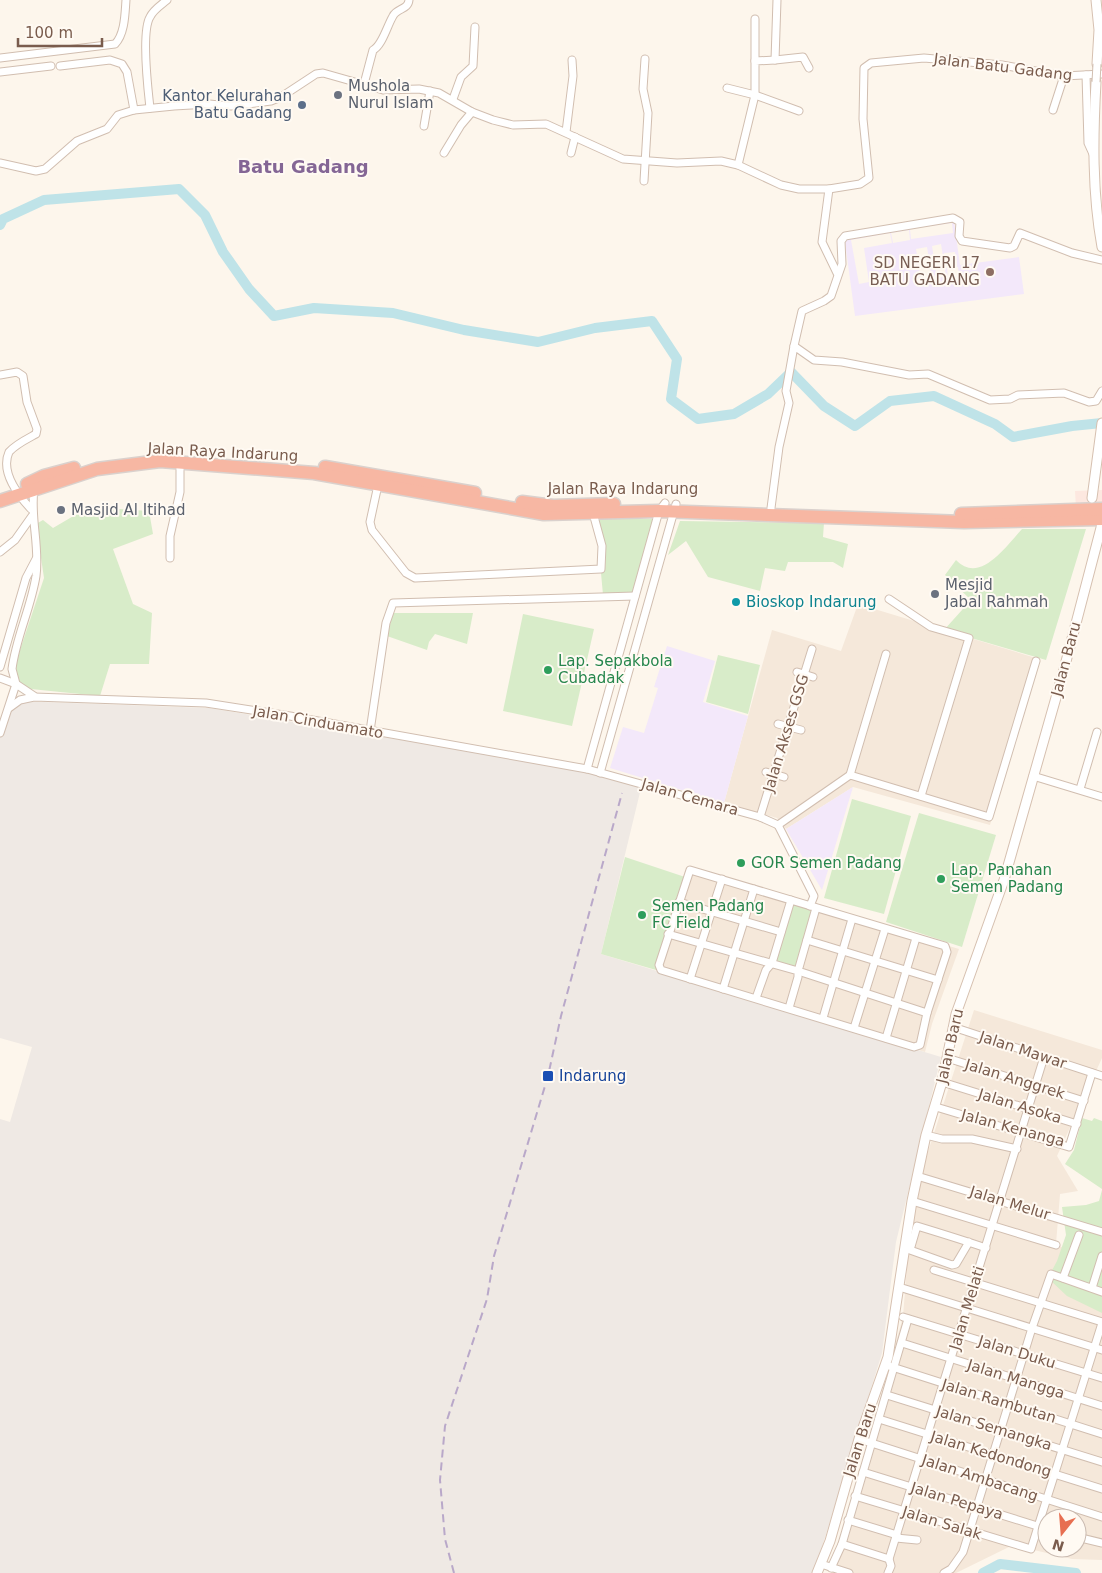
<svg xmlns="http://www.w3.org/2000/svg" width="1102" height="1573" viewBox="0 0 1102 1573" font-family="'DejaVu Sans',sans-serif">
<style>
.residential{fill:#f5e8da;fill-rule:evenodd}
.commercial{fill:#fde8e0}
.industrial{fill:#efe9e4}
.education{fill:#f3e8fa;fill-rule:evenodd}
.green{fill:#d8ecc9}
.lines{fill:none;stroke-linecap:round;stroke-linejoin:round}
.river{stroke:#bfe3e8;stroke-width:10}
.street-casing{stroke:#d1beb0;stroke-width:9}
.secondary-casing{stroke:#d6c0b0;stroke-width:11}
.highway-casing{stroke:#dad1cd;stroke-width:15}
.street{stroke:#fff;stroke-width:7}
.secondary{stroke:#fff;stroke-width:9}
.highway{stroke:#f7b7a3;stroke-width:12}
.rail{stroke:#b9a8c9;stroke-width:2;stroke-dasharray:8 5;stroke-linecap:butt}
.street-bridge-casing{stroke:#d1beb0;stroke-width:9;stroke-linecap:butt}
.street-bridge{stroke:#fff;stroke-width:7}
.worship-dot{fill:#6b7280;stroke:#fffaf3;stroke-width:2}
.service-dot{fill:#5c6f8a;stroke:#fffaf3;stroke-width:2}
.education-dot{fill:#8d6e63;stroke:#fffaf3;stroke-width:2}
.culture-dot{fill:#0f9aa8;stroke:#fffaf3;stroke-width:2}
.leisure-dot{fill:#2e9e5b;stroke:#fffaf3;stroke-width:2}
.transit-dot{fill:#1a4fb4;stroke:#fffaf3;stroke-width:2}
.labels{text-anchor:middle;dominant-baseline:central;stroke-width:4;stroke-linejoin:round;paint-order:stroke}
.street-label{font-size:15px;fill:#7a5c4d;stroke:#fffaf3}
.worship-label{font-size:15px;fill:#5b616d;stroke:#fffaf3;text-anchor:start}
.service-label{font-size:15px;fill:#4e5e75;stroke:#fffaf3;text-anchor:end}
.education-label{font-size:15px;fill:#785e54;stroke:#fffaf3;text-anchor:end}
.culture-label{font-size:15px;fill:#0d838f;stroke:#fffaf3;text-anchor:start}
.leisure-label{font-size:15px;fill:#27864d;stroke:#fffaf3;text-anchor:start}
.transit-label{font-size:15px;fill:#164399;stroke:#fffaf3;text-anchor:start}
.quarter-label{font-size:18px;font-weight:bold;fill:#846695;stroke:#fffaf3}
</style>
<rect width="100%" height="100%" fill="#fdf6ec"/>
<g class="residential">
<polygon points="858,604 1039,659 990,825 853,787 786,829 777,818 724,803 772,630 841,651"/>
<polygon points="689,868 959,949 932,1024 925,1052 656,970"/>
<path d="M 974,1010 L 1102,1050 L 1102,1058 L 1057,1156 L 1078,1191 L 1060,1194 L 1056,1244 L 1102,1269 L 1102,1560 L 1072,1559 L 1013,1545 L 956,1573 L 831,1573 L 903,1317 L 912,1201 ZM 1047,1518 L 1077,1518 L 1077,1548 L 1047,1548 Z"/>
</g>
<polygon class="commercial" points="1102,490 1102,506 1076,508 1075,491"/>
<polygon class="industrial" points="16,701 209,708 589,771 642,784 601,954 941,1057 896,1242 882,1353 814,1573 0,1573 0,1119 10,1122 32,1047 0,1038 0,729"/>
<g class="education">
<path d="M 954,221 L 960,265 L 1019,257 L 1024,294 L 855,316 L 844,235 ZM 952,223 L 953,233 L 911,239 L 910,229 ZM 909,230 L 910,240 L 893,243 L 891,233 ZM 890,233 L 892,243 L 864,248 L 869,282 L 859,284 L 851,240 ZM 941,244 L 946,276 L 937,278 L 932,246 ZM 927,247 L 932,279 L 921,281 L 916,249 ZM 955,252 L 957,266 L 946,268 L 944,253 ZM 958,267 L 959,278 L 948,280 L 947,268 Z"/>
<polygon points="667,646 715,661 703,702 748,716 724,803 610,768 623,727 644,733 658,688 654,687"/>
<polygon points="853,787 822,890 786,829"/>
</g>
<g class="green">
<polygon points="104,508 149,511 153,534 113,549 133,604 152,613 149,664 110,664 100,696 21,688 14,668 44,578 36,524 43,520 53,528 82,511"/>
<polygon points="598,519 658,519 636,594 603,595 601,573 605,569 606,552"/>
<polygon points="680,521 824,523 823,537 848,544 843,568 833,562 788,562 785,571 765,568 760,591 708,577 686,541 668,555"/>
<path d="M 1022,529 L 1086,529 L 1046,660 L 944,630 L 971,600 L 945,575 L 956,560 C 980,585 1006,546 1022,529 Z"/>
<polygon points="393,613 473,613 467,644 435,634 429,642 427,650 387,636"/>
<polygon points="523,614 594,629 572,726 503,711"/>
<polygon points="718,655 760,665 748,714 706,702"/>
<polygon points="852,799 911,816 884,914 824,898"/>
<polygon points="919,813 996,835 962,947 886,922"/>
<polygon points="625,857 685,877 656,970 601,954"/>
<polygon points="793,904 813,910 795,969 774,962"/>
<polygon points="1082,1118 1092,1121 1094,1118 1102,1121 1102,1189 1065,1164 1074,1150"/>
<polygon points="1102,1190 1102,1313 1067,1296 1048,1278 1057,1261 1066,1235 1062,1207 1086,1205 1099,1201"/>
</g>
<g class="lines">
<g class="river">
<polyline points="0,225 3,219 44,200 179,189 205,215 223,252 249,289 274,316 314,308 393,313 464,330 538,342 595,328 652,321 677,359 671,399 698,419 734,414 768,394 791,372 824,406 855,426 890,401 934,396 995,424 1013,437 1072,426 1102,423"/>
<polyline points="983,1573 1000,1564 1076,1573"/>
</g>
<defs>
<g id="street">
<polyline points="755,19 755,61"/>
<path d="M 0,58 L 115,44 C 125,34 125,13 126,0"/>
<polyline points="775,60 803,57 809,68"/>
<polyline points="60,66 110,60 122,64 127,72 134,110"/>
<polyline points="0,72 51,66"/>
<polyline points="1086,75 1088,143 1093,154"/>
<path d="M 364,84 L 373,50 C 382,46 387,26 393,16 C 397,8 408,10 409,0"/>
<polyline points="727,88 755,95 799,111"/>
<polyline points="453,99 461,77 473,66 475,27"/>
<path d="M 150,108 C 148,90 141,32 150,17 C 153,10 161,5 167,0"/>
<polyline points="1053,110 1064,76"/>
<polyline points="424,126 430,91"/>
<polyline points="566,132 573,76 572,60"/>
<polyline points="444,153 461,125 472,112"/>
<polyline points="571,153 575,137"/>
<polyline points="0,163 36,171 45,169 77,141 107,129 118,115 134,110 174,106 209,104 231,106 271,101 281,97 316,74 323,73 383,90 419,89 439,93 472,112 493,120 513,125 546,124 623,159 677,163 721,161 738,165 781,185 799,189 829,189 860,184 869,178 863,119 864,68 871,63 924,58 1002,65 1064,76 1102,74"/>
<polyline points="738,165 755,95 755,61 775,60 777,0"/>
<polyline points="644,181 648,113 643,89 645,59"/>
<polyline points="829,189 822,242 837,273"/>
<polyline points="794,346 802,311 824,301 831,296 842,264 841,241 845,236 953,218 960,222 959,236 962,241 1010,248 1014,246 1020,233 1072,253 1102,260"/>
<path d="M 0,375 L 17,372 L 23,376 L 27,402 L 37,429 L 36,434 C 27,439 16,444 9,452 C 0,472 18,495 31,509"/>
<polyline points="378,485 370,522 372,530 406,573 415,578 601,569 602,546 593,513"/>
<path d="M 34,489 C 30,518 40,546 36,576 C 31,608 16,637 12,669 L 16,684 L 34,696"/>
<polyline points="771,508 779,447 789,403 786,391 794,346 814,360 842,362 909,375 928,374 990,400 1010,399 1018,395 1064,393 1089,402 1096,401 1102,391"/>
<polyline points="0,552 15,540 32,516"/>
<polyline points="170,558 170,536 180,492 180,455"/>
<polyline points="889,599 931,627 969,638 921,796"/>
<polyline points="0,667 26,578 36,559"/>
<polyline points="797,672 813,677"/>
<polyline points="0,678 16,684 0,733"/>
<polyline points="9,708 20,700 34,697 206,703 290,716 587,769 760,817 778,825"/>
<polyline points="778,724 801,730"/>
<polyline points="370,731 386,623 393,603 635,596"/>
<polyline points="587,769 659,511 665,503"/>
<polyline points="766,772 784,777"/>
<polyline points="600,773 676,504"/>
<polyline points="850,775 989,817 1036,661"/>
<polyline points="1033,776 1102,797"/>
<polyline points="1080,789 1097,732"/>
<polyline points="760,817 812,649"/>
<polyline points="778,825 850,775 886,654"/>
<polyline points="778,825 814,896 810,906"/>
<polygon points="690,870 945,946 947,952 927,1013 920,1045 914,1047 661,970 659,965"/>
<polyline points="679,902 781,932"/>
<polyline points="816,908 798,971 927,1013"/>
<polyline points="668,934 798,971 798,977 789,1008"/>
<polyline points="807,940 938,980"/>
<polyline points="690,979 722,879"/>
<polyline points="723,989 754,889"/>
<polyline points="756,998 766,970 772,963 791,900"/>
<polyline points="823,1018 852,919"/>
<polyline points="953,1027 1102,1076"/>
<polyline points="854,1028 885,929"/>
<polyline points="886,1038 916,938"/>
<polyline points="947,1058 1084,1101"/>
<polyline points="942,1082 1077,1124"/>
<polyline points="936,1107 1069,1147 1092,1073"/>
<polyline points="926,1135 942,1139 972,1139 1017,1149"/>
<polyline points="917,1176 1102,1232"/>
<polyline points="912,1201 1056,1245"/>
<path d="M 969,1242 L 956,1264 L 952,1265 L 910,1250 L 917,1226 C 940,1233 963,1240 986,1248"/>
<polyline points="934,1270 1102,1322"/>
<polyline points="1063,1278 1079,1235"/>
<polyline points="899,1287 1102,1350"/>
<polyline points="1092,1288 1102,1256"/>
<polyline points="903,1317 1102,1378"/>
<polyline points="902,1343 1102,1406"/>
<polyline points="886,1365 1102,1434"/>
<polyline points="887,1395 1102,1462"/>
<polyline points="879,1419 1102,1489"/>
<polyline points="859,1439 1102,1517"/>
<polyline points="863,1472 1047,1529"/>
<polyline points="855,1496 1031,1549 1102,1323"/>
<polyline points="848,1520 897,1535"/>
<polyline points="1077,1537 1102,1543"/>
<polyline points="896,1538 917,1540"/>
<polyline points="842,1544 889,1559"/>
<polyline points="821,1564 849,1573"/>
<polyline points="831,1568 842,1544 908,1319"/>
<polyline points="888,1573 891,1566 889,1559 1044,1057"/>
<polyline points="944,1573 951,1569 963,1552 1032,1328 1051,1274 1102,1292"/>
</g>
<g id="secondary">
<polyline points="1096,0 1099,30 1097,64"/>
<path d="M 1096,82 C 1093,137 1092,192 1102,247"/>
<polyline points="1092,498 1102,423"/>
<polyline points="817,1573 830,1541 859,1439 888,1357 912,1201 926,1135 942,1082 956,1014 1004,880 1063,673 1102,524"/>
</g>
<g id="highway">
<polyline points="325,467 475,493"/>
<polyline points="27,484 44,476 74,468"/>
<polyline points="0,501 97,469 160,461 314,473 544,514 659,511 964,522 1102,519"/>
<polyline points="522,502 553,506 614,504"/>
<polyline points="961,514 1102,509"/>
</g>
</defs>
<use href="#street" class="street-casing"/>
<use href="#secondary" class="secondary-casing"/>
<use href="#highway" class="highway-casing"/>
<use href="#street" class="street"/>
<use href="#secondary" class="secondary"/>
<use href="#highway" class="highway"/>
<polyline class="rail" points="454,1573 445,1539 440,1480 445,1426 487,1299 494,1256 548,1076 561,1016 622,793"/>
<defs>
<polyline id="street-bridge" points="1096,82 1097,64"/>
</defs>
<use href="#street-bridge" class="street-bridge-casing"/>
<use href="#street-bridge" class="street-bridge"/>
</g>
<g class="worship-dot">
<circle cx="338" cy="95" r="5"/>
<circle cx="61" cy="510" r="5"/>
<circle cx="935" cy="594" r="5"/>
</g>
<circle class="service-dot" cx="302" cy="105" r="5"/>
<circle class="education-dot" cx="990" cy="272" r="5"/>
<circle class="culture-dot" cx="736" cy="602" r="5"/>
<g class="leisure-dot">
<circle cx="548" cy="670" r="5"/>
<circle cx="741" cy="863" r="5"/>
<circle cx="941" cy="879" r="5"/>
<circle cx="642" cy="915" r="5"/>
</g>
<rect class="transit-dot" x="542" y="1070" width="12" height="12" rx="2.5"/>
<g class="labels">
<g class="street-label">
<text transform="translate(1003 67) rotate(7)">Jalan Batu Gadang</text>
<text transform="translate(223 452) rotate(3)">Jalan Raya Indarung</text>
<text x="623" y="489">Jalan Raya Indarung</text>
<text transform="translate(1066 659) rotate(-75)">Jalan Baru</text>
<text transform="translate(318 722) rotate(10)">Jalan Cinduamato</text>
<text transform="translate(786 733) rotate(-73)">Jalan Akses GSG</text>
<text transform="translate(690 797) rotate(16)">Jalan Cemara</text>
<text transform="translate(950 1046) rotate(-77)">Jalan Baru</text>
<text transform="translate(1023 1050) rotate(18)">Jalan Mawar</text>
<text transform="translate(1015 1079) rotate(17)">Jalan Anggrek</text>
<text transform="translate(1020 1106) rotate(17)">Jalan Asoka</text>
<text transform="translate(1013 1128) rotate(15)">Jalan Kenanga</text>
<text transform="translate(1010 1203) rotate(17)">Jalan Melur</text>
<text transform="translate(967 1308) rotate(-73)">Jalan Melati</text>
<text transform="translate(1017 1352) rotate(17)">Jalan Duku</text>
<text transform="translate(1016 1379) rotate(17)">Jalan Mangga</text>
<text transform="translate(999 1401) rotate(17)">Jalan Rambutan</text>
<text transform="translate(994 1428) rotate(17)">Jalan Semangka</text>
<text transform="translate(860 1440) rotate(-72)">Jalan Baru</text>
<text transform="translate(991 1454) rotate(17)">Jalan Kedondong</text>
<text transform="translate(980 1478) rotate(18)">Jalan Ambacang</text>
<text transform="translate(957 1501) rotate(17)">Jalan Pepaya</text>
<text transform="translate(942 1523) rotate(17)">Jalan Salak</text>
</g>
<g class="worship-label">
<text x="348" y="86">Mushola<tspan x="348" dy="17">Nurul Islam</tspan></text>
<text x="71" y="510">Masjid Al Itihad</text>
<text x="945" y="585">Mesjid<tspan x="945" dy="17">Jabal Rahmah</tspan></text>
</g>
<g class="service-label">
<text x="292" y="96">Kantor Kelurahan<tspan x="292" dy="17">Batu Gadang</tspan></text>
</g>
<g class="education-label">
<text x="980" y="263">SD NEGERI 17<tspan x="980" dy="17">BATU GADANG</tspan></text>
</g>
<g class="culture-label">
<text x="746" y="602">Bioskop Indarung</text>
</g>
<g class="leisure-label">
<text x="558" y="661">Lap. Sepakbola<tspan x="558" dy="17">Cubadak</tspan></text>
<text x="751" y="863">GOR Semen Padang</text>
<text x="951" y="870">Lap. Panahan<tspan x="951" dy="17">Semen Padang</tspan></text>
<text x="652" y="906">Semen Padang<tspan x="652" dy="17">FC Field</tspan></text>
</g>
<g class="transit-label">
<text x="559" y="1076">Indarung</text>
</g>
<g class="quarter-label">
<text x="303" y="166">Batu Gadang</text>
</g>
</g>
<g transform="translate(1062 1533) rotate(197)"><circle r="24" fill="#fffaf3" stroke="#cabbb1"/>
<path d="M0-4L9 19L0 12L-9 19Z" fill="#e76f51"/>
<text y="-8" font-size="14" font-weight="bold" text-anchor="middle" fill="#7a5c4d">N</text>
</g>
<path d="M18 38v8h84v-8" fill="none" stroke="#7a5c4d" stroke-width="2.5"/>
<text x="25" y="38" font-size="15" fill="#7a5c4d" stroke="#fffaf3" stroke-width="4" paint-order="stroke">100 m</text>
</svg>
